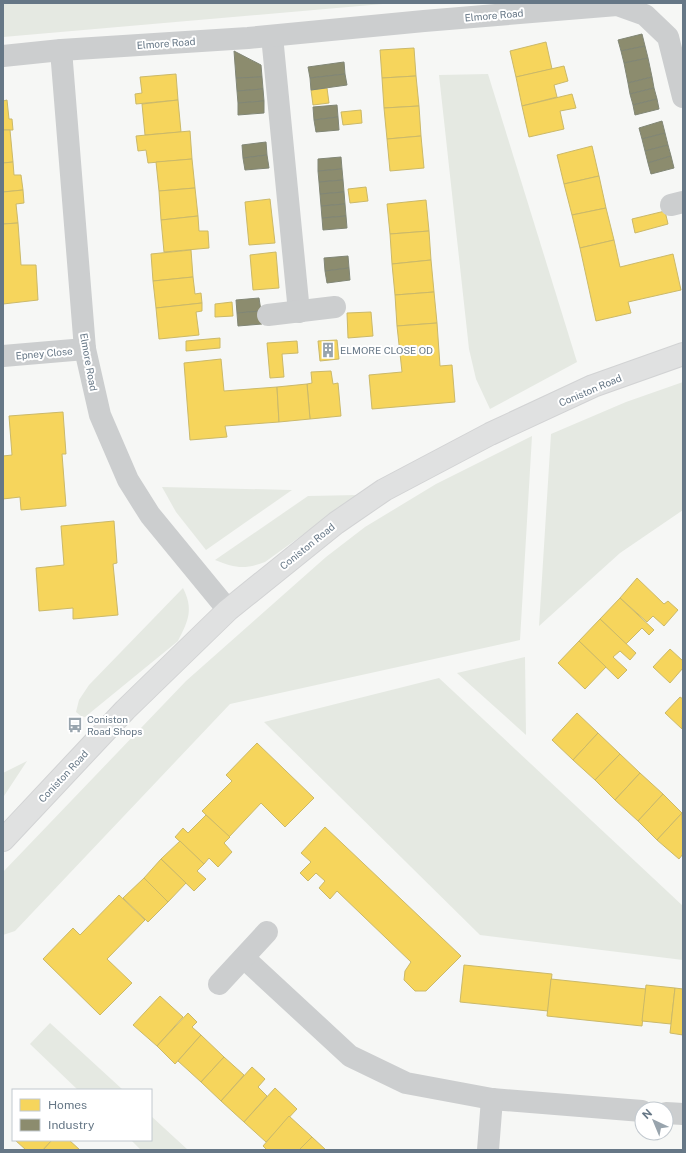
<svg xmlns="http://www.w3.org/2000/svg" width="686" height="1153" viewBox="0 0 686 1153" font-family="'Public Sans',sans-serif">
<style>
.green{fill:#e5e9e2}
.homes{fill:#f6d55c;stroke:#cbb969}
.industry{fill:#8c8c6e;stroke:#818675}
.lines{fill:none;stroke-linecap:round;stroke-linejoin:round}
.secondary-casing{stroke:#d2d3d4;stroke-width:24}
.street{stroke:#cccecf;stroke-width:22}
.secondary{stroke:#e0e1e1;stroke-width:22}
.labels{text-anchor:middle;dominant-baseline:central;stroke-width:4;stroke-linejoin:round;paint-order:stroke}
.street-label{font-size:10px;fill:#667786;stroke:#fff}
.poi-label{font-size:10px;fill:#667786;stroke:#fff;text-anchor:start}
</style>
<rect width="100%" height="100%" fill="#f6f7f5"/>
<g class="green">
<polygon points="3,3 394,3 3,37"/>
<polygon points="488,74 577,362 490,409 476,379 469,349 439,75"/>
<polygon points="683,382 683,510 620,553 539,626 551,434 626,402"/>
<polygon points="532,436 520,640 230,704 15,931 3,935 3,872 186,681 326,557 365,527 436,484"/>
<polygon points="162,487 292,490 206,550 176,512"/>
<path d="M 358,495 L 265,562 C 244,570 235,568 215,560 L 308,496 Z"/>
<path d="M 183,588 C 194,610 188,621 178,641 L 85,717 L 81,716 L 76,712 L 79,700 L 89,685 Z"/>
<polygon points="525,657 526,735 457,673"/>
<polygon points="439,678 683,906 683,960 480,935 264,722"/>
<polygon points="27,761 4,796 3,798 3,773"/>
<polygon points="50,1023 123,1090 78,1090 30,1044"/>
<polygon points="151,1116 188,1150 141,1150 131,1140 151,1140"/>
</g>
<g class="homes">
<polygon points="546,42 552,69 516,77 510,51"/>
<polygon points="414,48 416,76 382,78 380,50"/>
<polygon points="564,66 568,81 554,85 557,97 522,106 516,77"/>
<polygon points="176,74 178,100 136,104 135,94 142,93 140,77"/>
<polygon points="416,76 419,106 384,108 382,78"/>
<polygon points="327,88 329,103 313,105 311,90"/>
<polygon points="572,94 576,108 560,111 564,129 529,137 522,106"/>
<polygon points="7,100 9,119 12,119 13,130 3,130 3,101"/>
<polygon points="178,100 181,132 145,135 142,104"/>
<polygon points="419,106 421,136 387,139 384,108"/>
<polygon points="361,110 362,123 343,125 341,112"/>
<polygon points="3,130 10,130 13,162 3,163"/>
<polygon points="190,131 192,159 148,163 146,150 138,151 136,136"/>
<polygon points="421,136 424,168 390,171 387,139"/>
<polygon points="592,146 599,176 564,184 557,155"/>
<polygon points="192,159 195,188 159,191 156,162"/>
<polygon points="13,162 14,175 21,175 23,190 3,192 3,163"/>
<polygon points="599,176 606,208 572,215 564,184"/>
<polygon points="366,187 368,201 350,203 348,189"/>
<polygon points="195,188 198,216 161,220 159,191"/>
<polygon points="23,190 24,203 16,204 18,223 3,224 3,192"/>
<polygon points="270,199 275,243 249,245 245,202"/>
<polygon points="426,200 429,231 390,234 387,204"/>
<polygon points="606,208 614,240 580,248 572,215"/>
<polygon points="665,211 668,224 635,233 632,219"/>
<polygon points="198,216 199,231 208,231 209,248 164,252 161,220"/>
<polygon points="18,223 21,265 36,265 38,300 3,304 3,224"/>
<polygon points="429,231 431,260 392,264 390,234"/>
<polygon points="614,240 620,267 673,254 681,290 628,302 631,313 596,321 580,248"/>
<polygon points="191,250 193,277 153,281 151,254"/>
<polygon points="276,252 279,288 253,290 250,255"/>
<polygon points="431,260 434,292 395,295 392,264"/>
<polygon points="193,277 195,294 201,293 202,303 156,308 153,281"/>
<polygon points="434,292 437,323 397,326 395,295"/>
<polygon points="232,302 233,316 215,317 215,304"/>
<polygon points="202,303 202,311 196,312 199,335 159,339 156,308"/>
<polygon points="371,312 373,336 348,338 347,313"/>
<polygon points="437,323 440,366 452,365 455,402 372,409 369,375 402,372 397,326"/>
<polygon points="220,338 220,348 186,351 186,341"/>
<polygon points="337,340 339,359 320,361 318,341"/>
<polygon points="297,341 298,353 282,354 284,377 270,378 267,343"/>
<polygon points="221,359 224,391 277,387 279,422 225,426 227,437 190,440 184,363"/>
<polygon points="331,371 333,384 338,383 341,416 310,419 307,384 312,383 311,372"/>
<polygon points="307,384 310,419 279,422 277,387"/>
<polygon points="63,412 66,454 62,454 66,506 21,510 20,497 3,499 3,456 12,455 9,416"/>
<polygon points="114,521 117,563 113,564 118,615 73,619 73,608 39,611 36,568 64,565 61,526"/>
<polygon points="637,578 664,604 668,601 678,610 664,626 653,616 647,622 620,598"/>
<polygon points="620,598 654,630 649,635 642,628 626,644 600,619"/>
<polygon points="600,619 636,653 630,660 620,651 613,657 627,670 618,679 579,641"/>
<polygon points="579,641 606,667 585,689 558,663"/>
<polygon points="670,649 683,661 683,668 670,683 653,667"/>
<polygon points="680,697 683,699 682,729 665,713"/>
<polygon points="577,713 598,733 573,760 552,740"/>
<polygon points="598,733 620,754 595,780 573,760"/>
<polygon points="257,743 314,798 285,827 261,803 229,837 202,811 232,781 226,775"/>
<polygon points="620,754 640,773 615,800 595,780"/>
<polygon points="640,773 663,794 638,821 615,800"/>
<polygon points="663,794 682,813 657,840 638,821"/>
<polygon points="682,813 683,854 679,859 657,840"/>
<polygon points="206,815 230,837 224,843 232,852 218,867 209,858 204,864 175,837 183,828 188,833"/>
<polygon points="325,827 461,956 426,991 415,991 404,980 405,971 411,962 337,891 330,899 319,888 325,881 316,873 308,881 300,873 311,862 301,853"/>
<polygon points="180,841 204,864 197,871 206,879 194,891 161,859"/>
<polygon points="161,859 186,883 168,902 144,878"/>
<polygon points="144,878 168,902 148,922 123,898"/>
<polygon points="119,895 145,920 107,959 132,983 100,1015 43,959 73,928 80,935"/>
<polygon points="464,965 552,974 548,1011 460,1002"/>
<polygon points="551,979 646,989 642,1026 547,1016"/>
<polygon points="646,985 675,988 671,1024 642,1021"/>
<polygon points="675,988 683,989 683,1035 670,1033"/>
<polygon points="160,996 183,1017 157,1046 133,1025"/>
<polygon points="188,1013 197,1022 192,1027 201,1035 175,1064 157,1046"/>
<polygon points="201,1035 224,1057 201,1082 178,1061"/>
<polygon points="224,1057 244,1075 221,1101 201,1082"/>
<polygon points="252,1067 265,1079 258,1087 267,1096 244,1122 221,1101"/>
<polygon points="275,1088 297,1109 266,1142 244,1122"/>
<polygon points="289,1116 312,1137 299,1150 267,1150 263,1146"/>
<polygon points="312,1137 326,1150 299,1150"/>
<polygon points="15,1140 52,1140 43,1150 26,1150"/>
<polygon points="52,1140 69,1140 80,1150 43,1150"/>
</g>
<g class="industry">
<polygon points="642,34 645,46 621,51 618,40"/>
<polygon points="645,46 648,58 624,63 621,51"/>
<polygon points="234,51 261,65 262,77 236,78"/>
<polygon points="648,58 652,77 628,83 624,63"/>
<polygon points="344,62 345,74 310,78 308,67"/>
<polygon points="345,74 347,85 311,90 310,78"/>
<polygon points="262,77 263,89 237,91 236,78"/>
<polygon points="652,77 654,88 630,94 628,83"/>
<polygon points="654,88 657,99 633,105 630,94"/>
<polygon points="263,89 264,101 238,103 237,91"/>
<polygon points="657,99 659,109 635,115 633,105"/>
<polygon points="264,101 264,113 238,115 238,103"/>
<polygon points="337,105 338,117 314,120 313,107"/>
<polygon points="338,117 339,130 316,132 314,120"/>
<polygon points="662,121 665,133 642,139 639,128"/>
<polygon points="665,133 668,145 645,151 642,139"/>
<polygon points="266,142 267,155 243,158 242,145"/>
<polygon points="668,145 671,156 648,163 645,151"/>
<polygon points="267,155 269,168 245,170 243,158"/>
<polygon points="671,156 674,168 651,174 648,163"/>
<polygon points="341,157 342,169 318,171 318,159"/>
<polygon points="342,169 343,180 319,182 318,171"/>
<polygon points="343,180 344,192 320,194 319,182"/>
<polygon points="344,192 345,204 321,206 320,194"/>
<polygon points="345,204 346,216 322,218 321,206"/>
<polygon points="346,216 347,228 323,230 322,218"/>
<polygon points="348,256 349,268 325,271 324,258"/>
<polygon points="349,268 350,280 327,283 325,271"/>
<polygon points="259,298 261,311 237,313 236,300"/>
<polygon points="261,311 262,324 238,326 237,313"/>
</g>
<g class="lines">
<defs>
<polyline id="secondary" points="3,840 125,710 228,610 336,523 384,490 490,434 593,386 683,354"/>
</defs>
<use href="#secondary" class="secondary-casing"/>
<g class="street">
<polyline points="272,36 299,312"/>
<polyline points="61,50 85,349 100,415 128,480 150,515 228,610"/>
<polyline points="3,56 61,50 248,38 424,21 617,5 645,15 668,37 683,97"/>
<polyline points="671,205 683,202"/>
<polyline points="268,315 335,307"/>
<polyline points="3,356 85,349"/>
<polyline points="244,958 350,1056 406,1083 492,1099 642,1111"/>
<polyline points="219,984 267,932"/>
<polyline points="666,1113 683,1114"/>
<polyline points="488,1150 492,1099"/>
</g>
<use href="#secondary" class="secondary"/>
</g>
<defs>
<symbol id="building-bare" viewBox="-9 -9 18 18"><path d="M-4-6H4V6H1V3H-1V6H-4ZM-2.5-4.3h1.7v1.8h-1.7ZM.8-4.3h1.7v1.8H.8ZM-2.5-1h1.7V.8h-1.7ZM.8-1h1.7V.8H.8Z" fill="#98a4ad" stroke="#fff" stroke-width="2.5" paint-order="stroke"/></symbol>
<symbol id="bus-bare" viewBox="-9 -9 18 18"><path d="M-5-6H5V4H4V6H2V4H-2V6H-4V4H-5ZM-3.5-4V0h7V-4ZM-3.5 1.2v1.5H-2V1.2ZM2 1.2v1.5H3.5V1.2Z" fill="#98a4ad" stroke="#fff" stroke-width="2.5" paint-order="stroke"/></symbol>
</defs>
<g fill-rule="evenodd">
<use href="#building-bare" x="317" y="339" width="22" height="22"/>
<use href="#bus-bare" x="64" y="714" width="22" height="22"/>
</g>
<g class="labels">
<g class="street-label">
<text transform="translate(494 15) rotate(-5)">Elmore Road</text>
<text transform="translate(166 43) rotate(-4)">Elmore Road</text>
<text transform="translate(44 353) rotate(-5)">Epney Close</text>
<text transform="translate(89 362) rotate(80)">Elmore Road</text>
<text transform="translate(590 390) rotate(-23)">Coniston Road</text>
<text transform="translate(307 546) rotate(-39)">Coniston Road</text>
<text transform="translate(63 776) rotate(-47)">Coniston Road</text>
</g>
<g class="poi-label">
<text x="340" y="350">ELMORE CLOSE OD</text>
<text x="87" y="719">Coniston<tspan x="87" dy="12">Road Shops</tspan></text>
</g>
</g>
<rect width="686" height="1153" fill="none" stroke="#667786" stroke-width="8"/>
<rect x="12" y="1089" width="140" height="52" fill="#ffffff" stroke="#c2c9cf"/>
<rect x="20" y="1099" width="20" height="12" fill="#f6d55c" stroke="#c2c9cf"/>
<text x="48" y="1109" font-size="12" fill="#667786">Homes</text>
<rect x="20" y="1119" width="20" height="12" fill="#8c8c6e" stroke="#c2c9cf"/>
<text x="48" y="1129" font-size="12" fill="#667786">Industry</text>
<g transform="translate(654 1121) rotate(316)"><circle r="19" fill="#ffffff" stroke="#c2c9cf"/>
<path d="M0-3L7 15L0 10L-7 15Z" fill="#98a4ad"/>
<text y="-6" font-size="11" font-weight="bold" text-anchor="middle" fill="#667786">N</text>
</g>
</svg>
